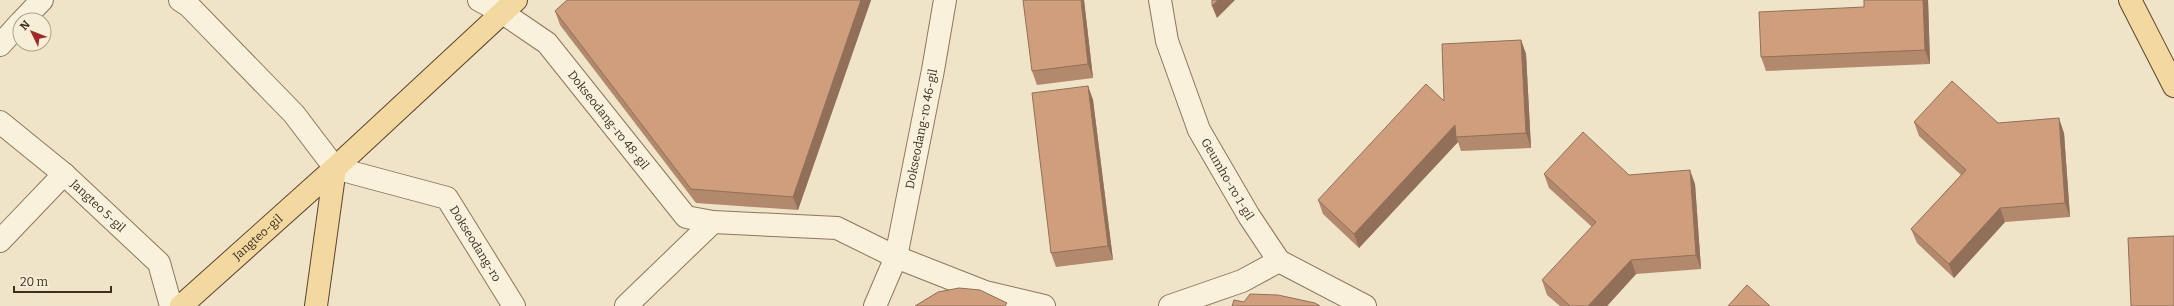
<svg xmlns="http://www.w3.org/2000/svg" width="2174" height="306" viewBox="0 0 2174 306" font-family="Bitter,serif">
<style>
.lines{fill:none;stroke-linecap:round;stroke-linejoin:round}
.minor-casing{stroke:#8d765c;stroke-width:24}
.major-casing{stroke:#5b4430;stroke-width:24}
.minor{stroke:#faf1dc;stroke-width:22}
.major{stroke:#f3d9a0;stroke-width:22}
.wall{fill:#b2896c}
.shaded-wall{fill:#916f58}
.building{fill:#cf9f7d;stroke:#916f58}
.labels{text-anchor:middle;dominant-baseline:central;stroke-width:3.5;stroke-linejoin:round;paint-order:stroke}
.street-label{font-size:12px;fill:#3d2e20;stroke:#f7eed8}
</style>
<rect width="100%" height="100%" fill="#f0e4c8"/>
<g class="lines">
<defs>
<g id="minor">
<path id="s1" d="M 180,0 L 189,6 L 294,114 L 335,168 L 447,198 L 514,306"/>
<path id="s2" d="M 479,0 L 503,13 L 547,43 L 686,217 L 713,222 L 837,228 L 896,257 L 985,292 L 1044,306"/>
<path id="s3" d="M 1160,0 L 1167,41 L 1199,130 L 1249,216 L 1279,261 L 1365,306"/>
<polyline points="23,20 42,0"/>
<polyline points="0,45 20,23"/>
<path id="s4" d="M 0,122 L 64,174 L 159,263 L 171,306"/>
<polyline points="0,241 64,174"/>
<polyline points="626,306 713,222"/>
<path id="s5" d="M 875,306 L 896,257 L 933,70 L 945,0"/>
<polyline points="1170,306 1242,281 1279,261"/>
</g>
<g id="major">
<polyline points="2130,0 2174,86"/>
<path id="s6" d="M 181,306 L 335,168 L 516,0"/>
<polyline points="316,306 335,168"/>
</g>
</defs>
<use href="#minor" class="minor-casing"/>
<use href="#major" class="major-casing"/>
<use href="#minor" class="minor"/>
<use href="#major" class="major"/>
</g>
<g class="wall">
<polygon points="567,0 871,0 798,210 696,203 560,25 555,11"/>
<polygon points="1084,0 1093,78 1037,85 1032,71"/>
<polygon points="1928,0 1930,64 1766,71 1761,57 1864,7"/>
<polygon points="1521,40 1526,54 1531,148 1461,151 1458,142 1359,248 1323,214 1318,200"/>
<polygon points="1088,86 1093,100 1113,260 1056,267 1051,253"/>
<polygon points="1914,122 1998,123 2064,133 2070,217 2005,222 1954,278 1917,243 1911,229 1961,175 1919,136"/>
<polygon points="1544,174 1629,175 1695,184 1701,269 1636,274 1607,306 1560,306 1547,295 1542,280 1592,227 1549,188"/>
</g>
<g class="shaded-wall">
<polygon points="861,0 871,0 798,210 793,197"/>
<polygon points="1081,0 1084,0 1093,78 1088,64"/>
<polygon points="1218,0 1235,0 1217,18 1212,6"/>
<polygon points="1923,0 1928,0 1930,64 1925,50"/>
<polygon points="1521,40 1526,54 1531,148 1526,133"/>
<polygon points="1088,86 1093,100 1113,260 1108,246"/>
<polygon points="2059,118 2064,133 2070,217 2065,203"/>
<polygon points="1455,125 1456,137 1458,142 1359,248 1354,234"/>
<polygon points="1690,170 1695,184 1701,269 1696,255"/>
<polygon points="2000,208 2005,222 1954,278 1949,264"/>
<polygon points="1631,260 1636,274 1607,306 1588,306"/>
</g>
<g class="building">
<polygon points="567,0 861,0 793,197 691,189 555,11"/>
<polygon points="1023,0 1081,0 1088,64 1032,71"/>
<polygon points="1212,0 1218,0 1212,6"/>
<polygon points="1864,0 1923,0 1925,50 1761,57 1759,12 1864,7"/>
<polygon points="1521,40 1526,133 1456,137 1455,125 1354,234 1318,200 1426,84 1444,101 1442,44"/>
<polygon points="1952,81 1998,123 2059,118 2065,203 2000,208 1949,264 1911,229 1966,170 1914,122"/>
<polygon points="1088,86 1108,246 1051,253 1032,93"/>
<polygon points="1583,132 1629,175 1690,170 1696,255 1631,260 1588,306 1570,306 1542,280 1596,222 1544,174"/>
<polygon points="2174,236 2174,306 2131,306 2128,238"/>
<polygon points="1747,285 1770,306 1728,306"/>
<polygon points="959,288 980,290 1007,303 1005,306 915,306 938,292"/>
<polygon points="1250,294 1278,295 1315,303 1320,306 1232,306 1234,300 1244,302"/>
</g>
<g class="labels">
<g class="street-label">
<text stroke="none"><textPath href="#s2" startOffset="179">Dokseodang-ro 48-gil</textPath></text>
<text stroke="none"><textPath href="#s5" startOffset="184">Dokseodang-ro 46-gil</textPath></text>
<text stroke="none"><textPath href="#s3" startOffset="193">Geumho-ro 1-gil</textPath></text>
<text stroke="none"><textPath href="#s4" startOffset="129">Jangteo 5-gil</textPath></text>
<text stroke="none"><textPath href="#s6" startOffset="103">Jangteo-gil</textPath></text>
<text stroke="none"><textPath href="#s1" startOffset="399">Dokseodang-ro</textPath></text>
</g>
</g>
<g transform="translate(32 32) rotate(313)"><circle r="19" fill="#f7eed8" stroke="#ada18e"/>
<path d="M0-3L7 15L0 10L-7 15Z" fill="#9e2a2b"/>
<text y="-6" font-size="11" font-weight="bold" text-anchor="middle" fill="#3d2e20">N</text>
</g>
<path d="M14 286v6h97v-6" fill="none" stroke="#3d2e20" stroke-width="2"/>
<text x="20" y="286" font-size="12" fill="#3d2e20" stroke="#f7eed8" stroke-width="3" paint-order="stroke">20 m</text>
</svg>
